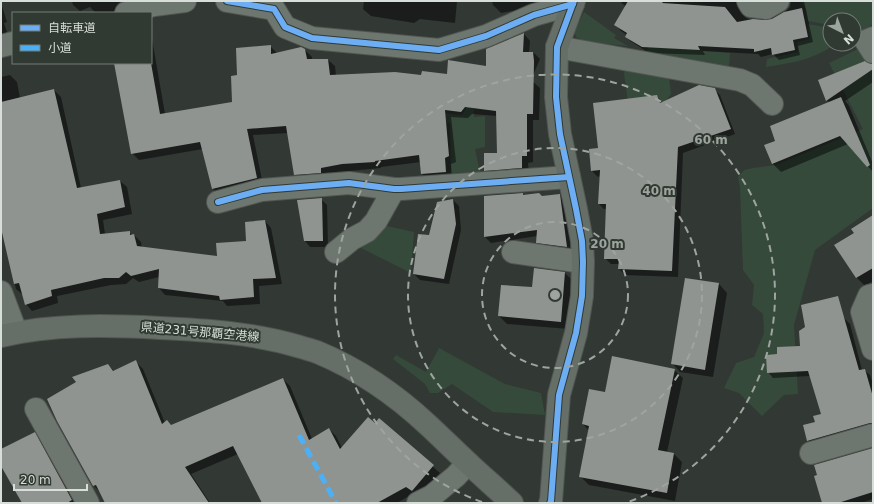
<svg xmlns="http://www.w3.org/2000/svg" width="874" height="504" viewBox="0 0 874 504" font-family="'DejaVu Sans','Noto Sans JP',sans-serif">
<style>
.green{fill:#354a3a}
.shadow{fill:#0007}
.building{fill:#909490}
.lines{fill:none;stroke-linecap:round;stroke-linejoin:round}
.street-casing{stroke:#515552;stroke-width:24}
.secondary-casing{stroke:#515552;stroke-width:24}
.street{stroke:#6e776f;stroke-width:22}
.secondary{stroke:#656f67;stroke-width:22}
.quiet{stroke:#4cb0f7;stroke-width:5;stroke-dasharray:10 5;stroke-linecap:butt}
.cycleway-casing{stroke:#303a32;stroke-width:8}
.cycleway{stroke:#6dadf4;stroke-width:6}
.ring{fill:none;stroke:#9ea49f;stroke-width:2;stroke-dasharray:7 5}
.labels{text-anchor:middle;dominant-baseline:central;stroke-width:4;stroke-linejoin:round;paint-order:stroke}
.street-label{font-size:12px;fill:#d8ded9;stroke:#303a32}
.centre{fill:#9ea49f;stroke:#303a32;stroke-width:2}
.ring-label{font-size:12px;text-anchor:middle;font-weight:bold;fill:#9ea49f;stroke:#303a32;stroke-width:4;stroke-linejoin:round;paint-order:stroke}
</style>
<rect width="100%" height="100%" fill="#323833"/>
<g class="green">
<polygon points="801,1 873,1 873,24 854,35 854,20 830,20 830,25 808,21 806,9"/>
<polygon points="584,12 616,35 614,38 628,46 586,42 576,37 574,32"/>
<path d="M 808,24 L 830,28 L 830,44 L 835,44 C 814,60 791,63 766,67 L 767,59 L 798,52 L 797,42 L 810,39 Z"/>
<polygon points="650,46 730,53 729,68 644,53"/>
<polygon points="862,47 873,63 873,208 815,250 794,325 798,394 784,395 762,416 739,393 724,388 736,363 754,357 764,333 763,314 752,305 754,285 743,270 740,188 738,177 744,170 753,168 776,165 863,129 829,63"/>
<polygon points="625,70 669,77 671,94 665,102 638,168 624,74"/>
<polygon points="468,104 474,104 474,117 485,116 485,147 475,149 480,172 451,173 450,123 409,121 437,112 462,115"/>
<polygon points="382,225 414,232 411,273 355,245"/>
<polygon points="439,348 505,384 541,393 545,415 493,412 452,384 438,393 430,393 425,384 393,359 396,355 426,372"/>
</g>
<g class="shadow">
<polygon points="72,1 151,1 123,13 105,13 105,12 96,13 90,7 80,11 73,5"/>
<polygon points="364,1 457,1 455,23 420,19 414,23 371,16 363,9"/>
<polygon points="492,1 550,1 536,7 501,13 493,5"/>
<polygon points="620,1 742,1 741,8 743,14 746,18 749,19 764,21 773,20 785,12 790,7 791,1 804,1 813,42 798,46 800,55 779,60 773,54 761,57 758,54 703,51 705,55 649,53 632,42 626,37 627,35 621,31 616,25 626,7"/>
<polygon points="1,3 7,22 4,23 9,38 1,41"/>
<polygon points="151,33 165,114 233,103 238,76 270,46 277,53 305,50 312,57 312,60 328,60 335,66 336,76 422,77 448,76 487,67 524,34 530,41 529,53 534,53 540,59 531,80 540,88 539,120 533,120 533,162 528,163 529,174 492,177 485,170 498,154 497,116 472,114 468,118 451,117 456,162 451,164 452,179 429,180 422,174 421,162 381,167 381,168 349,171 327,174 302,181 295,174 288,133 253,135 263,185 220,196 213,189 203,149 139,160 132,153 115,63 151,63"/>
<polygon points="873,65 873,82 845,101 849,106 873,164 873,172 848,144 781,172 773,164 765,146 777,141 830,103 827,100 819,81"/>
<polygon points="10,75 17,82 20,98 54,90 61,97 81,188 120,181 127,187 132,214 103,220 105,234 129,232 132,235 134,235 141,242 142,248 218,257 247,242 265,221 271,228 282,284 259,286 260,304 227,306 223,301 165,295 159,288 159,277 139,282 133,278 126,284 111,285 57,296 58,303 32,311 26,304 23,295 16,289 1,223 1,77"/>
<polygon points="714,89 720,95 735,134 683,153 678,277 625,275 619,269 620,264 611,264 605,258 607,209 604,209 599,204 600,176 598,177 592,171 590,150 599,149 657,96 663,103"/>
<polygon points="522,194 524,196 542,197 560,195 565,200 572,252 543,248 537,242 537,236 491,243 485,237 485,197"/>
<polygon points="321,199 327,205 328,247 310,247 305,241"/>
<polygon points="453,200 459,206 461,230 449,284 420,280 414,274 430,236 438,203"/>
<polygon points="873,216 873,281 865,286 857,278 835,245 855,234"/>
<polygon points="565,273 573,281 569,329 507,324 499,316 533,289"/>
<polygon points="686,279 719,284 727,293 713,377 680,372 672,363"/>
<polygon points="844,318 850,324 862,370 864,370 870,375 872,381 873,380 873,429 814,446 808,441 816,423 822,415 810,376 773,378 768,372 778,355 801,347"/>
<polygon points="135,361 143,369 165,423 172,426 283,379 290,386 312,439 329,429 336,436 342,448 375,424 379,419 440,473 419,497 414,493 397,503 263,503 238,454 191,474 210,503 120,503 109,501 94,486 58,420 108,365 114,371"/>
<polygon points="674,370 683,378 667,452 674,454 682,462 675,501 589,485 580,476 589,431 583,424 606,393"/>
<polygon points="34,433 45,444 77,503 23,503 1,463 1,450"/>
<polygon points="873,449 873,499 861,503 820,503"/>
</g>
<g class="building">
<polygon points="628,1 664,1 662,3 725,7 737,22 753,19 764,20 772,19 784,12 802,8 808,37 793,40 795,50 772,55 771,48 754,52 754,49 698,46 700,50 642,47 625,37 627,33 614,25"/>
<polygon points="524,33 523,52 533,52 534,61 533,114 527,114 527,156 522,156 522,168 484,171 484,153 497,153 496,111 465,107 461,112 445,110 449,156 445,158 446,172 421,174 419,155 375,161 375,162 342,164 321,168 321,173 294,175 286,126 247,129 257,178 212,189 200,142 131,154 114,63 151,63 160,114 232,102 231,76 237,75 236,48 271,45 271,54 301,47 305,49 307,59 328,59 330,75 395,72 421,75 422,71 447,74 448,60 486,66 486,49"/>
<polygon points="865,61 868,63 873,64 873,69 826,101 818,80"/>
<polygon points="699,85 715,88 731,129 678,147 672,271 618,269 619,259 604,259 606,204 598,204 600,170 591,171 589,149 598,148 593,103 657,95 660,103"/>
<polygon points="54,89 77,188 120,180 125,207 97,214 100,234 130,231 130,235 134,234 137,246 217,256 216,243 246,241 245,222 265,220 276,278 253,279 254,297 220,300 219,296 158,288 159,269 131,276 126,272 119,278 104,278 51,290 52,296 25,305 19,283 14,284 1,228 1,102"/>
<polygon points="841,97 870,165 867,167 840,136 772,164 764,145 775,141 770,126"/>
<polygon points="523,193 523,195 539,193 542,196 560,194 567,247 536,243 537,230 484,237 484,196"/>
<polygon points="322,198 323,241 304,241 297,200"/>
<polygon points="453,199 456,224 444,279 413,274 418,234 429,235 437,202"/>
<polygon points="873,215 873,268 856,278 834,245 854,233 851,229"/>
<polygon points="534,268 565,272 561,322 498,316 501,285 532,287"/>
<polygon points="685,278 719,283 705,370 671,364"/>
<polygon points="838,296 859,370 865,369 873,397 873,423 870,423 807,441 803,425 815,422 813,416 821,414 808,371 767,373 766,355 777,354 777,347 800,346 799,331 805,327 801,305"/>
<polygon points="612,356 675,369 658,450 674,453 667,493 579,477 589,426 582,424 589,389 605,392"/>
<polygon points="136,360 162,424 167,420 171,425 283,378 309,440 329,428 340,449 368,417 375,423 379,418 434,465 412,491 406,487 377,503 262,503 233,446 185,467 209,503 105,503 96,485 93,486 57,421 47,399 76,382 72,377 108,364 113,371"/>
<polygon points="35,432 72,500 67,503 22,503 1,466 1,449"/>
<polygon points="873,448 873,492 838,503 822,503 814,476 817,475 814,465"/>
</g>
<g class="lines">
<defs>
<g id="street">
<polyline points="227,1 274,9 285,27 312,38 439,50 486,36 534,15 573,4"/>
<polyline points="748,1 751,6 766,8 778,1"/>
<polyline points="126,13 154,5 185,1"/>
<polyline points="873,38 866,41 873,52"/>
<polyline points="1,46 13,43"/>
<polyline points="557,47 740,80 752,85 772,104"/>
<polyline points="218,202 262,190 349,183 394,189 401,189 569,177"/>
<polyline points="336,252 352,239 367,231 376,221 394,189"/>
<polyline points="513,252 583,262"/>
<polyline points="1,292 16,332"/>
<polyline points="873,295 869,296 862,312 873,349"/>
<polyline points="36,409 88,503"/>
<polyline points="811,453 873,435"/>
<polyline points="418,503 432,496 456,476 468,463"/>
</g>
<g id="secondary">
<path d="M 1,336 C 53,324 107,325 160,328 C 206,330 253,333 297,346 C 304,348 311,350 317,352 C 358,369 396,395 428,425 C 441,437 454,450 467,462 C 482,476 497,489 512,503"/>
<polyline points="550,503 551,501 559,395 576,333 582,296 583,262 582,241 576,209 560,134 556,97 557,47 574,1"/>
</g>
</defs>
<use href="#street" class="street-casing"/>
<use href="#secondary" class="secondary-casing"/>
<use href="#street" class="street"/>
<use href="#secondary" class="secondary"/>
<polyline class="quiet" points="299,435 336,503"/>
<defs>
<g id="cycleway">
<polyline points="227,1 274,9 285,27 312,38 439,50 486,36 534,15 573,4"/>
<polyline points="218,202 262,190 349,183 394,189 401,189 569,177"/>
<polyline points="550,503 551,501 559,395 576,333 582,296 583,262 582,241 576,209 560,134 556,97 557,47 574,1"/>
</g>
</defs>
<use href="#cycleway" class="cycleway-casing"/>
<use href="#cycleway" class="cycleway"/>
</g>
<g class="ring">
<circle cx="555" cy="295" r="73"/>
<circle cx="555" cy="295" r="147"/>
<path d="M482 502A220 220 0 1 1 628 502"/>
</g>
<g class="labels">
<g class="street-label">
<text transform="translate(200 332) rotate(5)">県道231号那覇空港線</text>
</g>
</g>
<circle cx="555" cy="295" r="6" class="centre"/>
<g class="ring-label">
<text x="711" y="144">60 m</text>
<text x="659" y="195">40 m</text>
<text x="607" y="248">20 m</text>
</g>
<rect width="874" height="504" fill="none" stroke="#d8ded9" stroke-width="4"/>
<rect x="12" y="12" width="140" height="52" fill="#303a32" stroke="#737c75"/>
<rect x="20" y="25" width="20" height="6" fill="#6dadf4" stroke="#737c75"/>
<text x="48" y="32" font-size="12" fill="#d8ded9">自転車道</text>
<rect x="20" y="45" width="20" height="6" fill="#4cb0f7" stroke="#737c75"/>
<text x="48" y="52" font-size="12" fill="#d8ded9">小道</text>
<g transform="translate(842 32) rotate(138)"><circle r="19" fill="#303a32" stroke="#737c75"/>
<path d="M0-3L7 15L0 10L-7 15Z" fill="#9ea49f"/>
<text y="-6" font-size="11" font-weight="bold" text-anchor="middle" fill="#d8ded9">N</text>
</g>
<path d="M14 484v6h73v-6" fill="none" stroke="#d8ded9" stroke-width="2"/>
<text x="20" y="484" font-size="12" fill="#d8ded9" stroke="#303a32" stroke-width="3" paint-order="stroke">20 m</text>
</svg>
